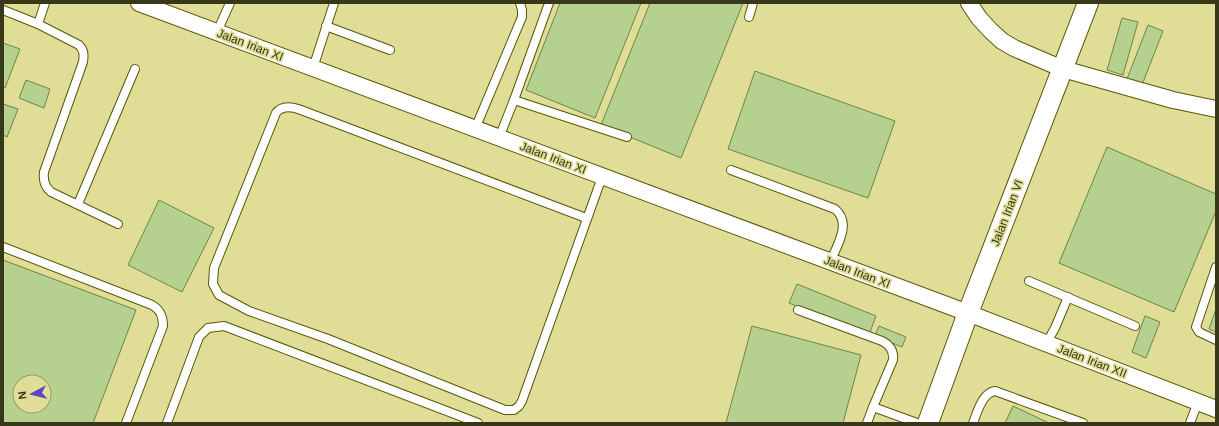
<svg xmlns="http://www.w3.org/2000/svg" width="1219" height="426" viewBox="0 0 1219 426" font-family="Helvetica,sans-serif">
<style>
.building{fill:#b6d08f;stroke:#6d8547;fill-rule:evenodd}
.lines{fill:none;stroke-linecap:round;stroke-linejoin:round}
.service-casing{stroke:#5a5607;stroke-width:10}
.minor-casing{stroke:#5a5607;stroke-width:18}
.tertiary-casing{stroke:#5a5607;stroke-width:22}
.service{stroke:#fff;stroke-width:8}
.minor{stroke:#fff;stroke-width:16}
.tertiary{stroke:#fff;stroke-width:20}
.labels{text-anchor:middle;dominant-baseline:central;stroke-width:3.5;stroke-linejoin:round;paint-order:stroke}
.street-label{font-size:12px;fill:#383719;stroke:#e0de96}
</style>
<rect width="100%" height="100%" fill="#e0de96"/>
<g class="building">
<polygon points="560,3 641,3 595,118 526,90"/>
<polygon points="650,3 743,3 681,158 601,125"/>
<polygon points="1122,18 1138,22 1123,75 1107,70"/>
<polygon points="1148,25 1163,31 1140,90 1125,84"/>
<polygon points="3,43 20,49 5,88 3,87"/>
<polygon points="755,71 895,121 868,198 728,149"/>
<polygon points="26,80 50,89 44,108 19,98"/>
<polygon points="3,104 18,109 7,137 3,135"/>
<polygon points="1107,147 1216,194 1216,211 1174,312 1059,263"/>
<polygon points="159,200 214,228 182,292 128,265"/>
<path d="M 3,260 L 136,310 L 93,423 L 3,423 ZM 20,382 L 44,382 L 44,406 L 20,406 Z"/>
<polygon points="797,284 876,316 869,335 789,303"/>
<polygon points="1216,309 1216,332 1209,329"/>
<polygon points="1145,316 1160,322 1146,358 1132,352"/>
<polygon points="752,326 861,355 843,423 726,423"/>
<polygon points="879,326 906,337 902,347 875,336"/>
<polygon points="1013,406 1049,423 1005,423"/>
</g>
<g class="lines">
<defs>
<g id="service">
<path d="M 45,3 L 38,24 L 79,45 C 84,50 84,55 83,62 L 44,172 C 43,180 45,187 51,192 L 118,224"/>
<polyline points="3,10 38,24"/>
<polyline points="749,17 753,3"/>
<polyline points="326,26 390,50"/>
<polyline points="217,32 230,3"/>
<polyline points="313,68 334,3"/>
<polyline points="514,100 627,137"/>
<polyline points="475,129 522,17 522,10 520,3"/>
<polyline points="499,138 514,100 549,3"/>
<path d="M 731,170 L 835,209 C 852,223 837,246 830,262"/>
<polyline points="78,204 135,69"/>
<path d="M 586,218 L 301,110 C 293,107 282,105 276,113 L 214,268 L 213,284 L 219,295 L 249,311 L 328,339 L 505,410 L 514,410 L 519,406 L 522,401 L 602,177"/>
<path d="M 3,247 L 152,305 C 161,310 163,317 163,326 L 126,423"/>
<polyline points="1216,267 1196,327 1199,332 1216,340"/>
<polyline points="1029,281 1135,326"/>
<path d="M 798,310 L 882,341 C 890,345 894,351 893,360 L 873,407 L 917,423"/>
<polyline points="1046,344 1055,328 1068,297"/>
<polyline points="167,423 199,337 208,328 224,326 478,423"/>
<polyline points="867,423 873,407"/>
<path d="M 973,423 C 977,413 982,393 995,391 L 1083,423"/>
<polyline points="1190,423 1198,402"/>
</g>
<g id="minor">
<polyline points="139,3 968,313 1216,409"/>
<polyline points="969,3 979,18 991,31 1002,41 1014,48 1063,69 1173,100 1216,109"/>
</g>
<polyline id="tertiary" points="928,423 968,313 1088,3"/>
</defs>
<use href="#service" class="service-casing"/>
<use href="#minor" class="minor-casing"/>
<use href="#tertiary" class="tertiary-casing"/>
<use href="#service" class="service"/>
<use href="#minor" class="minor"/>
<use href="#tertiary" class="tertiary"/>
</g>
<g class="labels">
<g class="street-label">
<text transform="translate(250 45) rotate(21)">Jalan Irian XI</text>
<text transform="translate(553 158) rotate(21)">Jalan Irian XI</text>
<text transform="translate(1007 213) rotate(-69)">Jalan Irian VI</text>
<text transform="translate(857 272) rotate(21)">Jalan Irian XI</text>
<text transform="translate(1092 361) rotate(21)">Jalan Irian XII</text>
</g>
</g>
<rect width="1219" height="426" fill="none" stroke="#383719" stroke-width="8"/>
<g transform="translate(32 394) rotate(263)"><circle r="19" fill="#e0de96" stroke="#9d9b64"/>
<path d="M0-3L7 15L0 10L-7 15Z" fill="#5e47c0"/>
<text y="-6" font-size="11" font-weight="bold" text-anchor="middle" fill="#383719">N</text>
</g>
</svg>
